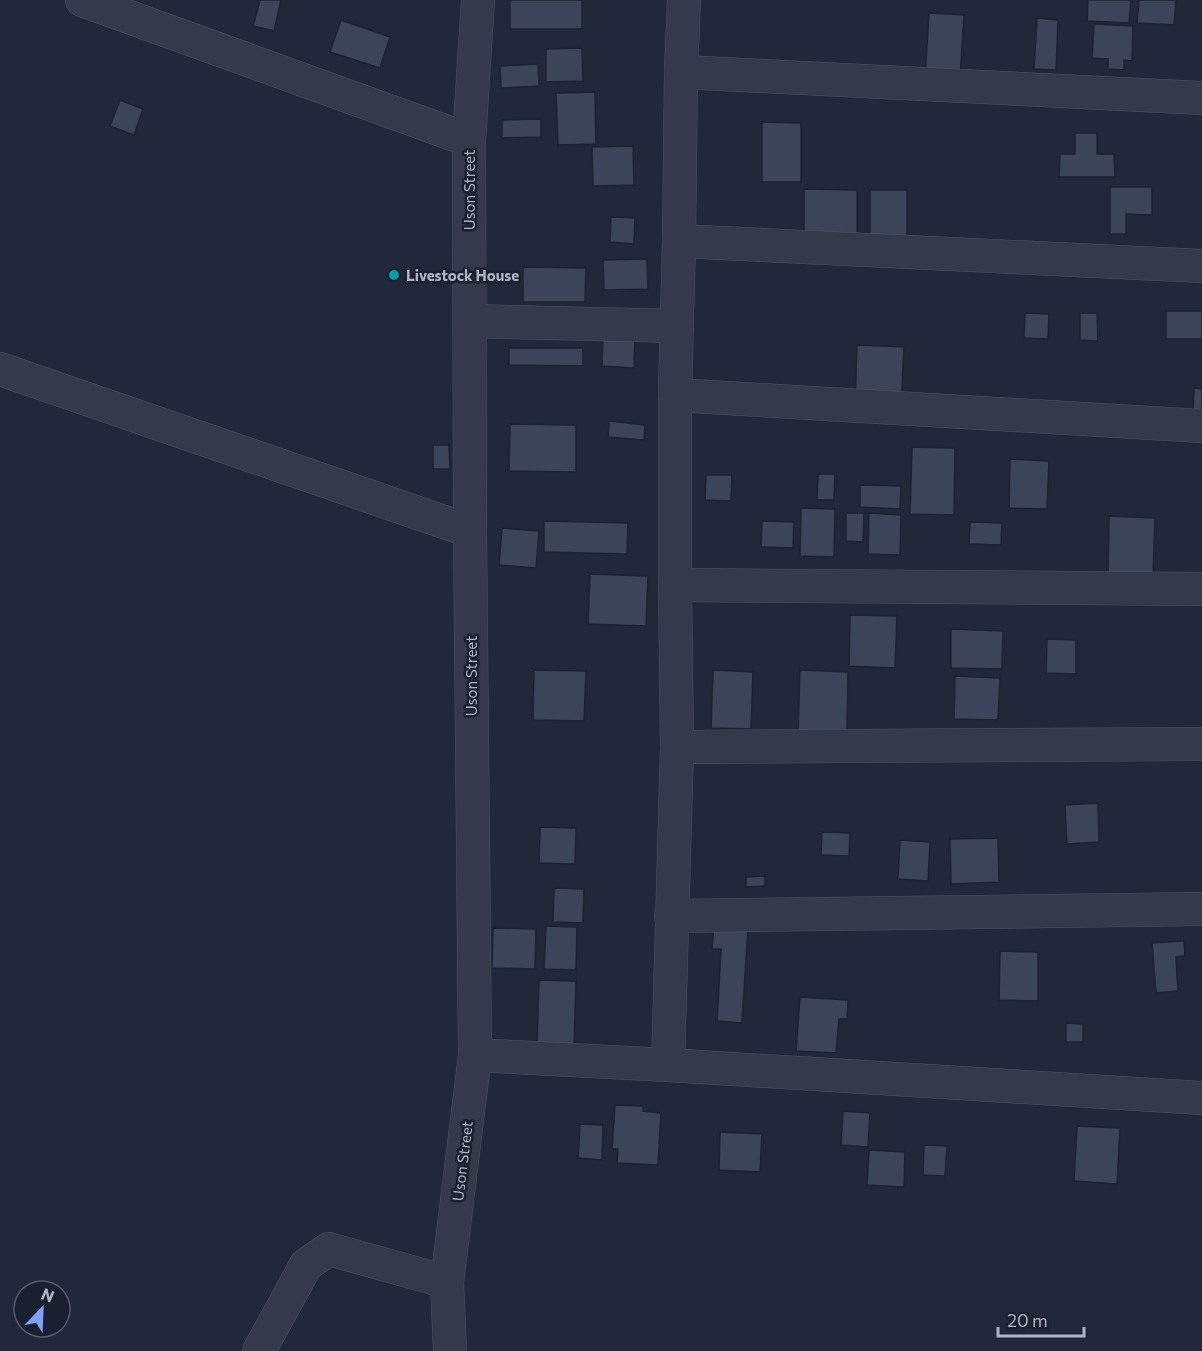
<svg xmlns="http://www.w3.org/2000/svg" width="1202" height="1351" viewBox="0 0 1202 1351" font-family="Commissioner,sans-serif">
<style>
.building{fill:#3c445a;stroke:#1c2231;stroke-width:1.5}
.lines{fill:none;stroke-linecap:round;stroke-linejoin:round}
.minor-casing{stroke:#4f5565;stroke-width:34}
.minor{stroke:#343a4a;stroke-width:33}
.culture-dot{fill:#0f9aa8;stroke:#1a202f;stroke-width:2}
.labels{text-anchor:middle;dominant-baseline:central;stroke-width:5;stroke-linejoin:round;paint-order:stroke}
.street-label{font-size:15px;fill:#afb5c6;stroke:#1a202f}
.poi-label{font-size:15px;font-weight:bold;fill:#afb5c6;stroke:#1a202f;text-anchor:start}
</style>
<rect width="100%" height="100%" fill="#21283a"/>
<g class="building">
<polygon points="260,0 281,0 274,31 253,26"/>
<rect x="510" y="0" width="72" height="29"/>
<polygon points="1088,0 1131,0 1129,23 1087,21"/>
<polygon points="1139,0 1176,0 1174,25 1137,23"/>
<polygon points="929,13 964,15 960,79 925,77"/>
<polygon points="1037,18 1058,20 1056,70 1034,69"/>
<polygon points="341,20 390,37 380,68 330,52"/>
<polygon points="1094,24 1133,26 1132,61 1124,60 1124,70 1108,69 1108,59 1092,58"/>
<polygon points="582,48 583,81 546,82 546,49"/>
<polygon points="538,64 539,86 501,88 500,66"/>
<polygon points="595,92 596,144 558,145 556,93"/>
<polygon points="120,100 143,109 134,135 110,126"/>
<polygon points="541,119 541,137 502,138 502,120"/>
<polygon points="762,122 801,123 801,182 762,182"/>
<polygon points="1075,133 1097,133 1097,154 1114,154 1115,177 1059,177 1060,154 1075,154"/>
<polygon points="633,146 634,185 593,186 592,147"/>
<polygon points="1110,187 1152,187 1152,215 1126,214 1126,234 1110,234"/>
<polygon points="804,189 857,190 857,238 804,237"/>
<rect x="870" y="190" width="37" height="46"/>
<polygon points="611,217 635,218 634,244 610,242"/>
<polygon points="647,259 648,289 604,290 603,260"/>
<polygon points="523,267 586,268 585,302 523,302"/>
<rect x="1166" y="311" width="36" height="28"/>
<polygon points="1025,313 1049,314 1048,339 1024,338"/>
<polygon points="1080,313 1097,313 1098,341 1080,340"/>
<polygon points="603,333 635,334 634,368 602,366"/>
<polygon points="857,345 904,347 901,407 855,405"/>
<polygon points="509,348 583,348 583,366 509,365"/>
<polygon points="1194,388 1202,389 1202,411 1193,411"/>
<polygon points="609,421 645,425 644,440 608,437"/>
<polygon points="510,424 576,425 576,472 509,471"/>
<polygon points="433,445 449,445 450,469 433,469"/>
<polygon points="912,447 955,448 954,515 910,514"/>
<polygon points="1010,459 1049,461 1047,509 1009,508"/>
<polygon points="818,474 835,474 834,500 817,500"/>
<polygon points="706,475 732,475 731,501 705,500"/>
<polygon points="860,485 901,486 900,509 860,507"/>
<polygon points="801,508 835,509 834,557 800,556"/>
<polygon points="846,513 864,513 863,542 846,541"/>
<polygon points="869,513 901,515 900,555 868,554"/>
<polygon points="1109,516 1155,518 1153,575 1108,574"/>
<polygon points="544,521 628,523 627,554 544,552"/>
<polygon points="762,521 794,522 793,548 761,547"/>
<polygon points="970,522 1002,523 1001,545 969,544"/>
<polygon points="502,528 539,531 536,568 499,565"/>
<polygon points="590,574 648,576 646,626 588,624"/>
<polygon points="850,615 897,616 895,668 849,666"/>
<polygon points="951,629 1003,631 1002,669 951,668"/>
<polygon points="1047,639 1076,640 1076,674 1046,673"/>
<polygon points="534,670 586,671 584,721 533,720"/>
<polygon points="713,670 753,672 751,729 711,728"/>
<polygon points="800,670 848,672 847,733 798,731"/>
<polygon points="955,676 1000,678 998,720 954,719"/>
<polygon points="1098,803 1099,842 1067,844 1065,805"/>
<polygon points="540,827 576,828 575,864 539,863"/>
<polygon points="822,832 850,833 849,856 821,855"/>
<polygon points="998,838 999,882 951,884 950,839"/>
<polygon points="900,840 930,842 928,881 898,879"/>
<polygon points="765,876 765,886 746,887 746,877"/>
<polygon points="554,888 584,889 583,923 553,922"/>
<polygon points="714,925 748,928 742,1023 717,1021 721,949 712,949"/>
<polygon points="546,926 577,927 576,970 544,969"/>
<polygon points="493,928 536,929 535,969 492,968"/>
<polygon points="1184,941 1185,956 1176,957 1178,991 1156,993 1152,943"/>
<polygon points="1000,951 1038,952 1038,1001 999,1000"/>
<polygon points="539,980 576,981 574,1048 537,1046"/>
<polygon points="800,997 848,1000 847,1019 839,1019 836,1053 796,1051"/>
<polygon points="1066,1023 1083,1024 1083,1042 1066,1042"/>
<polygon points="615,1105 643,1106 643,1111 661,1113 658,1165 617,1163 618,1149 612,1149"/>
<polygon points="843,1111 870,1113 868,1147 841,1145"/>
<polygon points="580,1124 603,1125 602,1160 578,1158"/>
<polygon points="1077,1126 1120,1128 1117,1184 1074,1181"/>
<polygon points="720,1132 762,1134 760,1172 719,1170"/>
<polygon points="924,1145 947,1146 945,1176 923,1175"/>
<polygon points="869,1150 905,1152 904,1187 867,1185"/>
</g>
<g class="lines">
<defs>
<g id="minor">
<polyline points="82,0 469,140"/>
<polyline points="681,72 1202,98"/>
<polyline points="679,241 1202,266"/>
<polyline points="470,321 677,326"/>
<polyline points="0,369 470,531"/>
<polyline points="675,395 1202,426"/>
<polyline points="675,585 1202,589"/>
<polyline points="677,747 1202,744"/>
<polyline points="671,916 1202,909"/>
<polyline points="475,1055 668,1065 1202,1098"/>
<polyline points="668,1065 677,747 675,585 675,395 679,241 681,72 684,0"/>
<polyline points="259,1351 306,1265 329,1249 447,1282"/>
<polyline points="450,1351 447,1282 475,1055 470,531 469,140 478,0"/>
</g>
</defs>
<use href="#minor" class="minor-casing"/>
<use href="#minor" class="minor"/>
</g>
<circle class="culture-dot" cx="394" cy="275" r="6"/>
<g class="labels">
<g class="street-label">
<text transform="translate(469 190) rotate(-90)">Uson Street</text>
<text transform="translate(471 676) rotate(-90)">Uson Street</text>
<text transform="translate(462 1161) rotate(-83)">Uson Street</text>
</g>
<g class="poi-label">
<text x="406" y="275">Livestock House</text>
</g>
</g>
<g transform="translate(42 1309) rotate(23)"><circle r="28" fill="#1a202f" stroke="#565c6b" stroke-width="1.5"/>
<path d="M0-4.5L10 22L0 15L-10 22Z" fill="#80a0fa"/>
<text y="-9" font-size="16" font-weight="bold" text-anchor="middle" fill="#afb5c6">N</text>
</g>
<path d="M998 1327v9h86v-9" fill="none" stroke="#afb5c6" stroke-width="3"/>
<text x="1007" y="1327" font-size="18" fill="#afb5c6" stroke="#1a202f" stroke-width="4.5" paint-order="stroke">20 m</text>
</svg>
